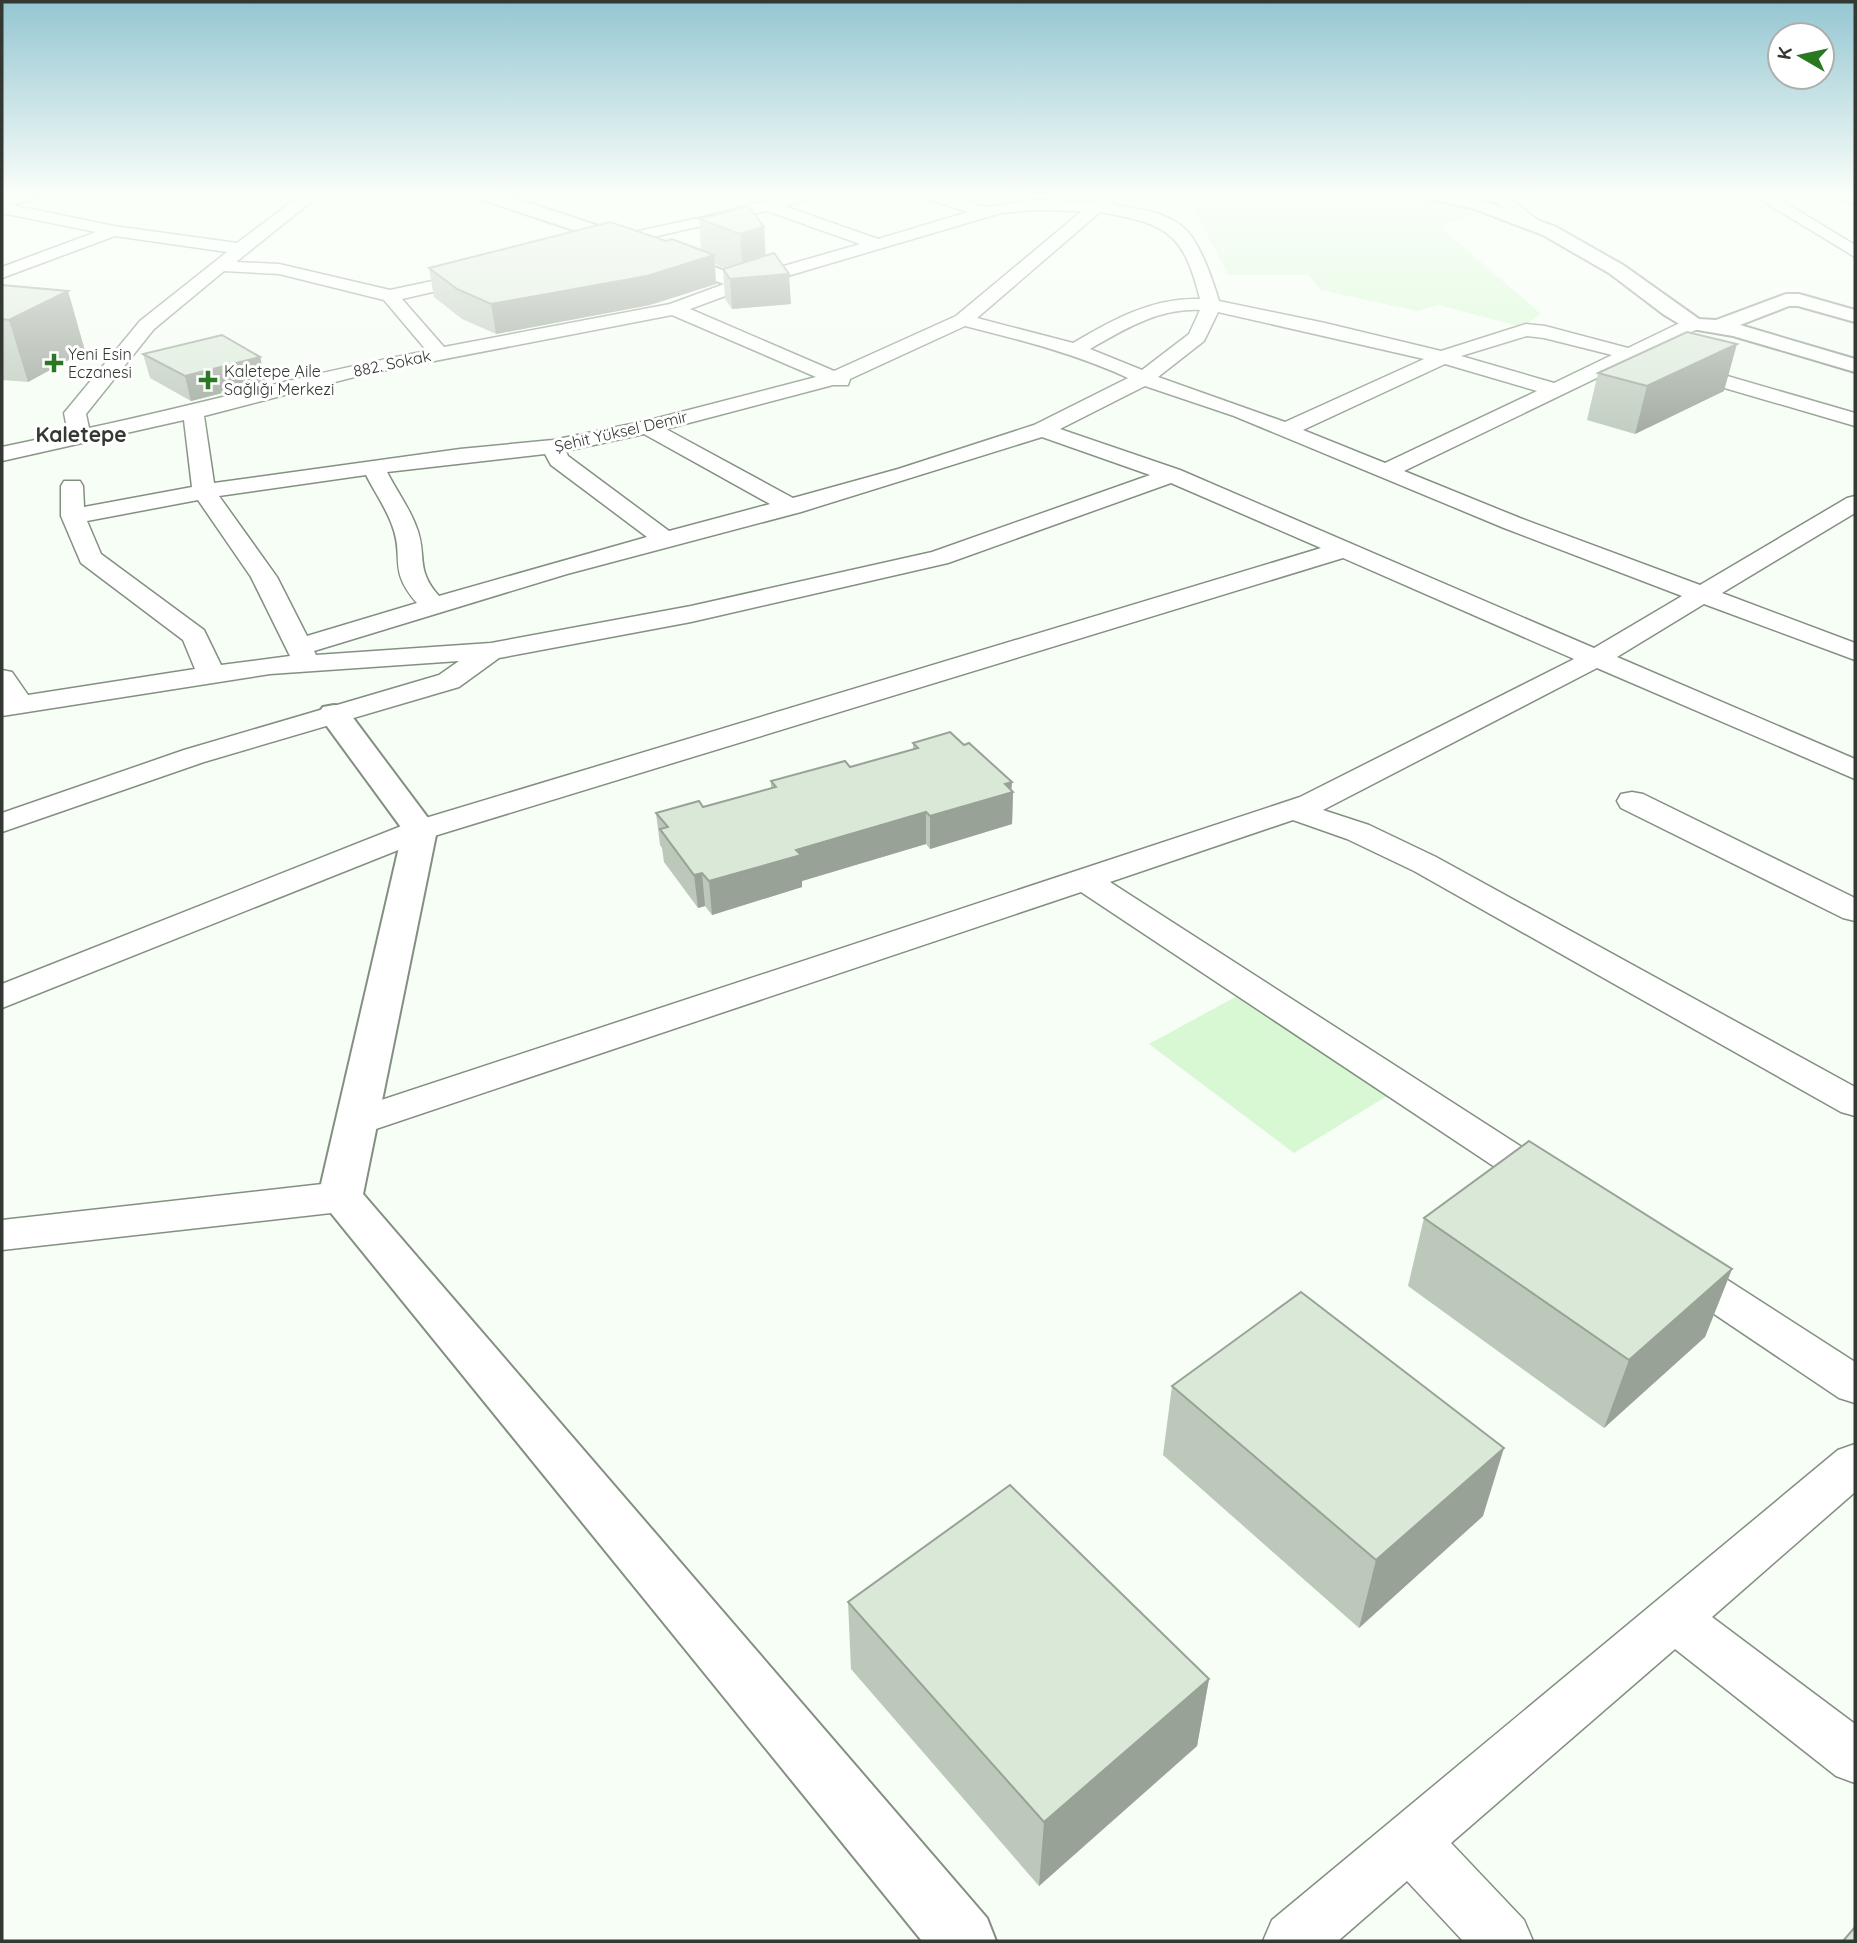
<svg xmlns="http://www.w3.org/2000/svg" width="1857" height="1943" viewBox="0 0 1857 1943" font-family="Quicksand,sans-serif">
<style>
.green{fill:#d7f8d3}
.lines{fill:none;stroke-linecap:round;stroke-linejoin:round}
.minor-casing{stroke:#839081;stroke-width:3}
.tertiary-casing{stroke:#839081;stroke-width:4}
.minor{fill:#fff;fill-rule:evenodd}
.tertiary{fill:#fff;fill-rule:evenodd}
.wall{fill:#bbc8ba}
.shaded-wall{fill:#99a297}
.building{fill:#dae8d8;stroke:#99a297;stroke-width:2}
.poi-dot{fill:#2a7922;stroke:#fff;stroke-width:2.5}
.labels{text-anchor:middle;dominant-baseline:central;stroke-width:6;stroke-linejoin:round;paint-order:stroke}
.far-poi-label{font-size:16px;fill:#333832;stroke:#fff;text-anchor:start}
.far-street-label{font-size:16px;fill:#333832;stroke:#fff}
.far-district-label{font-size:21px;font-weight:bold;fill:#333832;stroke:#fff}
</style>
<rect width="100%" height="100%" fill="#f6fef5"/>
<g class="green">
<polygon points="1126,194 1405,194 1447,200 1443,203 1482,213 1439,226 1541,314 1522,327 1438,305 1418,311 1320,290 1309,275 1228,275 1195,210 1117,203"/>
<polygon points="1241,994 1387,1096 1294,1153 1149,1044"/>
</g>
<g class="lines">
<defs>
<g id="minor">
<path d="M 302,194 L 321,194 L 236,262 L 279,264 L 390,290 L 479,271 L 485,272 L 488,276 L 485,280 L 402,299 L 444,347 L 670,304 L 735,280 L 860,244 L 767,211 L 601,249 L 593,244 L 601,239 L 708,216 L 793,194 L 820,194 L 818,197 L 784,206 L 878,239 L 968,212 L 920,197 L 918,194 L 943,194 L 985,207 L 1033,200 L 1093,202 L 1105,195 L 1113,200 L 1109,204 C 1133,208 1169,211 1187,231 C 1201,246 1213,281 1219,301 L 1325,323 L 1441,351 L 1526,324 L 1545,326 L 1628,348 L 1686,320 L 1700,320 L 1702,324 L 1700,328 L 1648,353 L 1855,413 L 1855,426 L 1632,361 L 1404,471 L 1520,518 L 1700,585 L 1847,498 L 1855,496 L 1855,513 L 1722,593 L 1855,643 L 1855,660 L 1704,604 L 1617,657 L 1855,759 L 1855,779 L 1597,668 L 1323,810 L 1369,825 L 1436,857 L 1855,1087 L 1855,1116 L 1841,1112 L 1414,871 L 1347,839 L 1293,820 L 1110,882 L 1562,1173 L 1568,1183 L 1562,1193 L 1548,1197 L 1534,1193 L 1081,892 L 370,1131 L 356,1135 L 342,1131 L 337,1122 L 342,1113 L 1300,797 L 1574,659 L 1343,558 L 431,837 L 2,1008 L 2,984 L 409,823 L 1321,548 L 1171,483 L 948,563 L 691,622 L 499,658 L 459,687 L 204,762 L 2,832 L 2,813 L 184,750 L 439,675 L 459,661 L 270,674 L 2,716 L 2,670 L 12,672 L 28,695 L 195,669 L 183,640 L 81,563 L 61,516 L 61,486 L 64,481 L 80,481 L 83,486 L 84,507 L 192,487 L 184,420 L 2,461 L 2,447 L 68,433 L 64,413 L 140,321 L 227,252 L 115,236 L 2,278 L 2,267 L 96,232 L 2,213 L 2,203 L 114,226 L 237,243 ZM 1033,210 L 1082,211 L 956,316 L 834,371 L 690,309 L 747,288 L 1001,213 ZM 1100,212 C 1166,224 1183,231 1200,299 C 1153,297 1112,320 1073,343 L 977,318 ZM 224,271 L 279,274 L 384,300 L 427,351 C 313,372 202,404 89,428 L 86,414 L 154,329 ZM 1200,310 L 1189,334 L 1142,370 L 1090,349 C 1125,329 1159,308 1200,310 ZM 1218,312 L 1424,359 L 1285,422 L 1158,377 L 1204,341 ZM 672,315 L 816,377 L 646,421 L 553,440 L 460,449 L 214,483 L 204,416 L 362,375 ZM 965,326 C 1021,340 1076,354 1128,378 L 1034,425 L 898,469 L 793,498 L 666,429 L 833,385 L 848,385 L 850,379 ZM 1527,336 L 1544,338 L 1612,355 L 1554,383 L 1461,356 ZM 1445,364 L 1537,391 L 1385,463 L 1303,430 ZM 1145,386 L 1234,416 L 1504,528 L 1682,596 L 1594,648 L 1180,470 L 1060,429 ZM 644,434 L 770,504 L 669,531 L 568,456 L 566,451 ZM 1042,437 L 1150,475 L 932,552 L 691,606 L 491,643 L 316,655 L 314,651 L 567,574 L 801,512 ZM 545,454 L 551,465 L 647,537 L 439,596 C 414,568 428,555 416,526 C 409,507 396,490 387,472 ZM 366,475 C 374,491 386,508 392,525 C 405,558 387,569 417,603 L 307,636 L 277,577 L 219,496 ZM 198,500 L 251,577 L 290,656 L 221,665 L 204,630 L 101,554 L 87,521 Z"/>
<polygon points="1484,194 1503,194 1542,223 1534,228 1528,226"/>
<polygon points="1751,194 1771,194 1855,245 1855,257"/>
<polygon points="1825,194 1855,194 1855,204 1827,197"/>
<polygon points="1632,792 1643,794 1855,898 1855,921 1843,918 1621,808 1617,801 1621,794"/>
<polygon points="340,1182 354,1187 360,1197 354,1207 340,1212 2,1250 2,1220"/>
<polygon points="1683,1256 1698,1261 1855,1362 1855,1403 1839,1398 1668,1283 1662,1272 1668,1261"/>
<polygon points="1855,1444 1855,1492 1712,1617 1855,1724 1855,1783 1836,1776 1675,1649 1451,1843 1524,1920 1533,1941 1463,1941 1407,1881 1338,1941 1263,1941 1272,1920 1838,1450"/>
</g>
<g id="tertiary">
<polygon points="11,194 39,194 37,198 2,207 2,197"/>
<polygon points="475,194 501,194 660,246 748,280 751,284 741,290 734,288 646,254 477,198"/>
<polygon points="1420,194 1457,194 1478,199 1556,227 1623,265 1699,319 1716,320 1786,294 1799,294 1855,310 1855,322 1798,306 1789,306 1740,325 1855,359 1855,372 1733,336 1686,328 1663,314 1609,273 1543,235 1472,208 1422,198"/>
<polygon points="334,705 345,707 437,830 363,1194 987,1918 996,1941 922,1941 318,1197 403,830 318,714 323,707"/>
</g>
</defs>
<use href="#minor" class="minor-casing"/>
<use href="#tertiary" class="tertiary-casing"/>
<use href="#minor" class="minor"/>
<use href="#tertiary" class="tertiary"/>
</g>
<g class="wall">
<polygon points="699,219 764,227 766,256 791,304 732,309 725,299 723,269 726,269 715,264 716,284 650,305 496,334 462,319 434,297 429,268 666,241 701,250"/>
<polygon points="2,285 68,291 85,351 28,382 2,380"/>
<polygon points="143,354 260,357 266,382 191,401 150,378"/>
<polygon points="1598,373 1724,391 1635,434 1587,420"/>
<polygon points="913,743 964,745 1012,782 1011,790 1013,792 1012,824 930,849 926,844 802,881 802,887 712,915 705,906 698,908 664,862 662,848 660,845 656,813 703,807 771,788 771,781 850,767 913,749"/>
<polygon points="1424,1218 1732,1269 1705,1337 1604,1428 1408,1286"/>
<polygon points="1172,1386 1483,1516 1359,1628 1163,1455"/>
<polygon points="848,1602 1209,1679 1197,1746 1039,1886 851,1669"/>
</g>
<g class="shaded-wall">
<polygon points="764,227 766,268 743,275 740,234"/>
<polygon points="714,255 716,284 650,305 496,334 491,304"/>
<polygon points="789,274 791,304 732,309 730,279"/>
<polygon points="68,291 85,351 28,382 9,320"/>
<polygon points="1737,344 1724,391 1635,434 1647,386"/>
<polygon points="260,357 266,382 191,401 185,376"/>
<polygon points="1012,782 1011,793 1013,792 1012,824 930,849 930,816"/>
<polygon points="926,812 926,844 802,881 802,887 712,915 709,881 796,850"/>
<polygon points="702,873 705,906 698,908 694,875"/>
<polygon points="1732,1269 1705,1337 1604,1428 1629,1360"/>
<polygon points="1504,1448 1483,1516 1359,1628 1376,1560"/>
<polygon points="1209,1679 1197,1746 1039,1886 1044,1822"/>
</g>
<g class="building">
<polygon points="748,206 764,227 740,234 699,219"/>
<polygon points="610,222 666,241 672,239 714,255 647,276 491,304 457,289 429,268"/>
<polygon points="774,253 789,274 730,279 723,269"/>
<polygon points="2,285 68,291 9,320 2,319"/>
<polygon points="1687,332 1737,344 1647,386 1598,373"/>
<polygon points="222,335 260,357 185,376 143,354"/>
<polygon points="950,732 964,745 969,743 1012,782 1005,784 1013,792 930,816 926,812 796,850 801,855 709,881 702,873 694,875 660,829 668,827 656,813 699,801 703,807 776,787 771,781 845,761 850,767 918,748 913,743"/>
<polygon points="1529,1141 1732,1269 1629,1360 1424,1218"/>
<polygon points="1301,1292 1504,1448 1376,1560 1172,1386"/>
<polygon points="1010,1485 1209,1679 1044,1822 848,1602"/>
<polygon points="1855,1927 1855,1941 1843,1941"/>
</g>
<linearGradient id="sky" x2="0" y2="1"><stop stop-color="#94c6d2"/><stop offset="0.42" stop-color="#fbfffa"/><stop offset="1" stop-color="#fbfffa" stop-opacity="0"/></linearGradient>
<rect width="1857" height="466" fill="url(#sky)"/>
<g class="poi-dot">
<path d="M50.5 352.5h7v7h7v7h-7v7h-7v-7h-7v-7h7z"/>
<path d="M204.5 369.5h7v7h7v7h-7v7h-7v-7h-7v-7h7z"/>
</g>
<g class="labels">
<g class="far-poi-label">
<text x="68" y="354">Yeni Esin<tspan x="68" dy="18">Eczanesi</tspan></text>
<text x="224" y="371">Kaletepe Aile<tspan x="224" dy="18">Sağlığı Merkezi</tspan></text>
</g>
<g class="far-street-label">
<text transform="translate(392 363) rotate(-12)">882. Sokak</text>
<text transform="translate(621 431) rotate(-13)">Şehit Yüksel Demir</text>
</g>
<g class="far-district-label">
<text x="81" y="434">Kaletepe</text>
</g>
</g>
<rect width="1857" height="1943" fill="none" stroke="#333832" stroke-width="7"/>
<g transform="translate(1801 56) rotate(279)"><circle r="33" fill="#ffffff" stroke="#adafad" stroke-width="2"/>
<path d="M0-5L12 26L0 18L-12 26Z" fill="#2a7922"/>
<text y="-10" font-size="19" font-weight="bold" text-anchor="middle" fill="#333832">K</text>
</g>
</svg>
